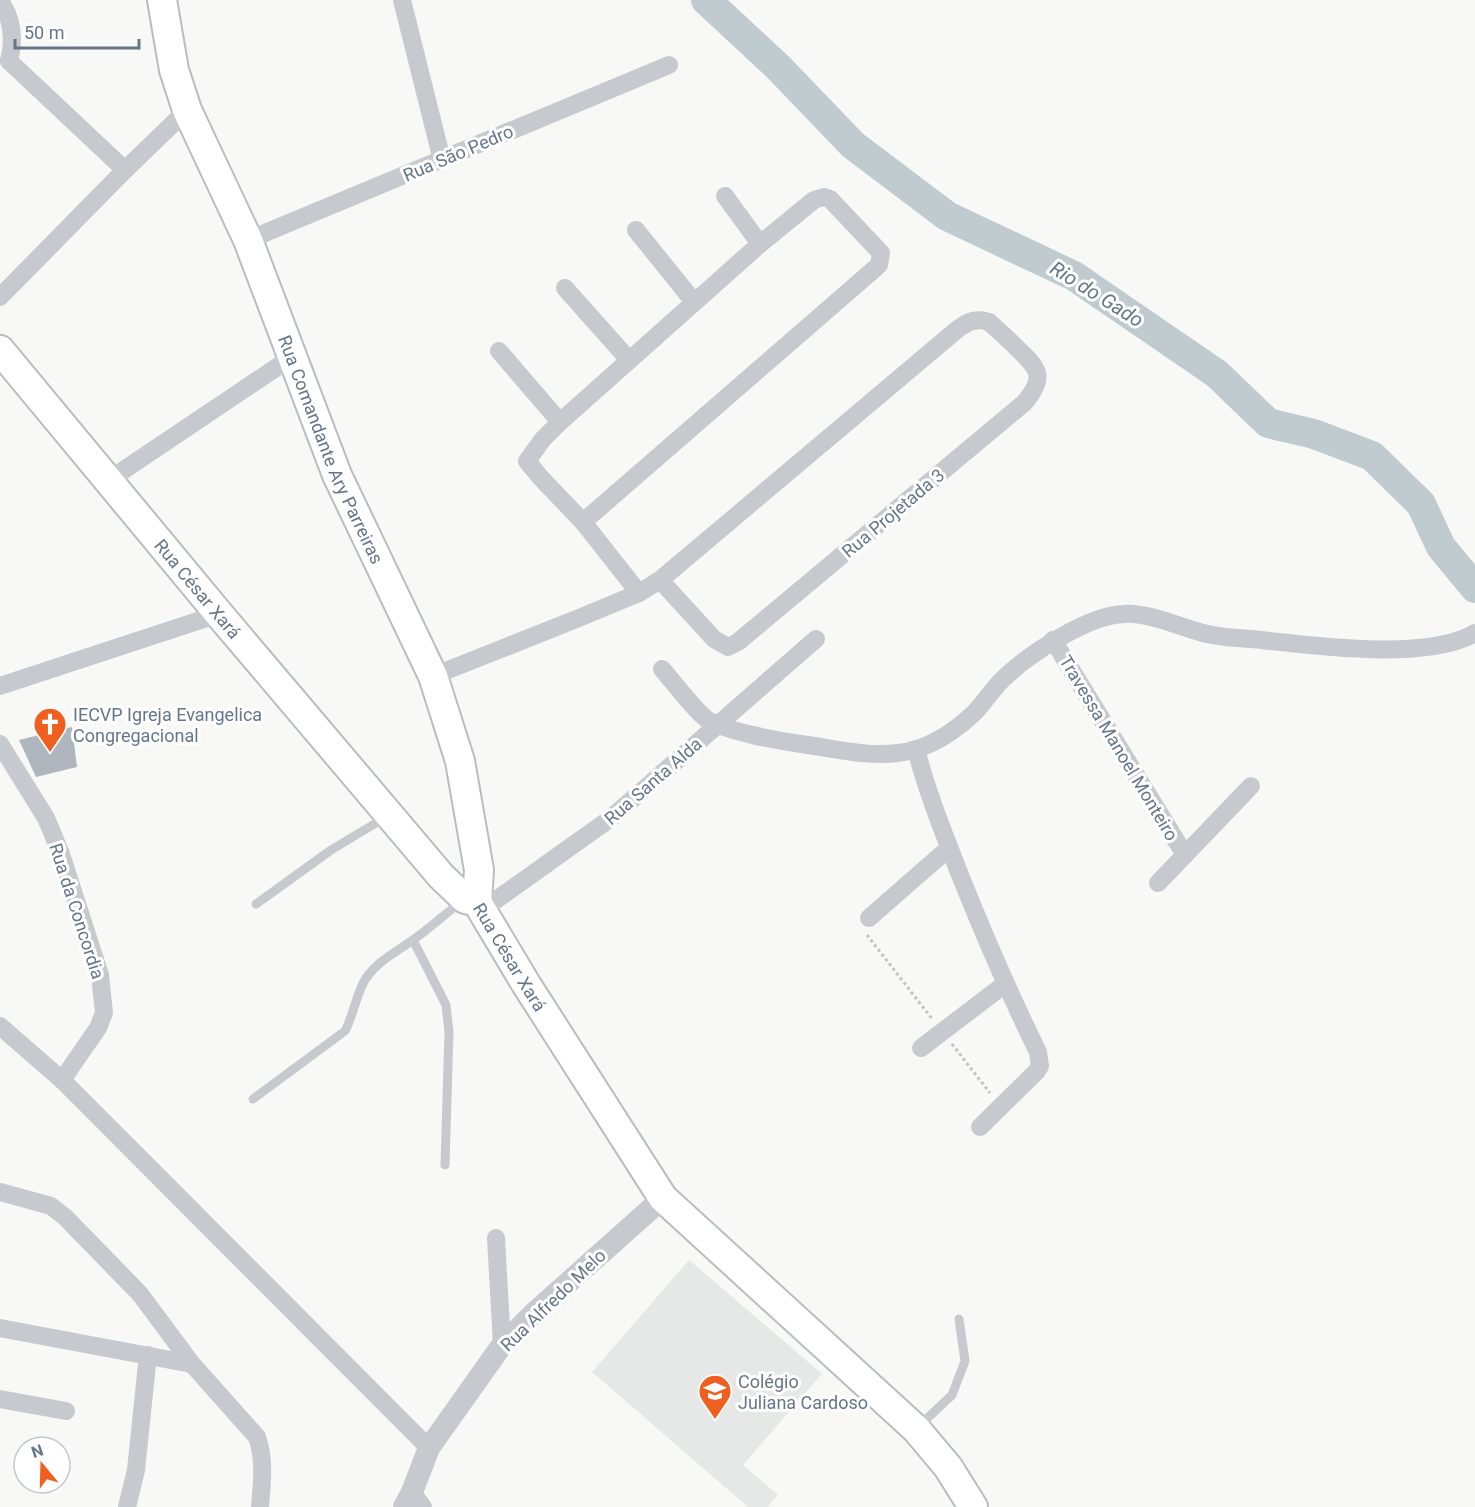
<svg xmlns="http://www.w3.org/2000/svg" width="1475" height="1507" viewBox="0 0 1475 1507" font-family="Roboto,sans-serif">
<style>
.built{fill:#e6e8e7}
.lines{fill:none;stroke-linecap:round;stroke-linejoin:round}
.river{stroke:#c0cbd0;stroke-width:30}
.building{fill:#afb6bd}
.primary-casing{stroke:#b9bdc1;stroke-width:32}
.path{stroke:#c2c3c6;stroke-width:3;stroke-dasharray:3 3;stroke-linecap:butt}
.service{stroke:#c6c9ce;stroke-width:9}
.minor{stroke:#c6c9ce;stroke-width:18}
.tertiary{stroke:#c6c9ce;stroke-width:22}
.primary{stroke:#fff;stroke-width:28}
.labels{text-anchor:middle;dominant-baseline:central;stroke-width:6;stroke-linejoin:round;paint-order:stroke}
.street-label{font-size:18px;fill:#667689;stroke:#fff}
.poi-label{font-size:18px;fill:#667689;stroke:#fff;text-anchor:start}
.water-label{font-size:20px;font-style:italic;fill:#627884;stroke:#fff}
</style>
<rect width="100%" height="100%" fill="#f8f9f6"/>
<polygon class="built" points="689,1260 822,1374 743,1465 778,1495 767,1507 748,1507 592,1372"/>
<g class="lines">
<polyline class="river" points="706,0 778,67 853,145 947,216 1074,276 1217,374 1268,423 1314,434 1372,456 1421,504 1441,547 1475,588"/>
</g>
<polygon class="building" points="72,727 77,767 36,777 19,740"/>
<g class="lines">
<defs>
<g id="primary">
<path id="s1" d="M 162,0 L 174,70 L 187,110 L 248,240 L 337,475 L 433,676 L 460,761 L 479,870 L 477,902"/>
<path id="s2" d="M 0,350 L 219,614 L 441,876 L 465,899 L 477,902 L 526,984 L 663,1198 L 916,1429 L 948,1467 L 973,1507"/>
</g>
</defs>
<use href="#primary" class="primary-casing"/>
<g class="path">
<polyline points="867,935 933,1020"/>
<polyline points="952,1044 990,1093"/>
</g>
<g class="service">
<polyline points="256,904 331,850 386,817"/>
<polyline points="413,940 446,1005 449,1032 445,1165"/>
<path d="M 253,1099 L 345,1031 C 354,1014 356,994 366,978 C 379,960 396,952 413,940 C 430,928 445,914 461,902"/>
<polyline points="918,1427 952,1395 965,1361 959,1319"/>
</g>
<g class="minor">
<polyline points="402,0 442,160"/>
<path d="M 0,1 C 13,19 14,41 9,61"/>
<polyline points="9,61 125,170"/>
<polyline points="725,196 760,244"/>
<polyline points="636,230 694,302"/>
<polyline points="248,240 669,65"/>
<polyline points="565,288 629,360"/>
<polyline points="0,297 125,170 187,110"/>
<polyline points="499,351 560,422"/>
<polyline points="109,480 292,357"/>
<polyline points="583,522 879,265 881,253 830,199 824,197 814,200 760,244 560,422 543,439 527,461 540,477 583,522 639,593"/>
<polyline points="1053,640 1185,855"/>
<path d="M 662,669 C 676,685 689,703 704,717 C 719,731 785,742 808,745 C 836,749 869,757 898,753 C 927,750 955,732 976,711 C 985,701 993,689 1002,680 C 1027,655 1088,615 1124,614 C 1147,612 1180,627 1203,633 C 1221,638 1242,638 1261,640 C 1315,646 1428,661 1475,633"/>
<path d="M 433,676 L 579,618 L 639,593 L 660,580 L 959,328 C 969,321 977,318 989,322 C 998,330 1008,339 1017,348 C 1038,368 1047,377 1024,403 L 738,642 L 728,647 L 714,639 L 660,580"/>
<polyline points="0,686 219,614"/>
<polyline points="0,744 46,818 61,854 100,975 104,1013 98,1028 62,1080"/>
<path d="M 916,749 C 927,792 944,834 960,875 C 984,935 1009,993 1038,1052 L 1040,1066 L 1037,1071 L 980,1127"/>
<polyline points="1158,883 1251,786"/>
<polyline points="482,910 611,818 816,639"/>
<polyline points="869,918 949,848"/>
<polyline points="0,1026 62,1080 429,1448"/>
<polyline points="921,1048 1005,984"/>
<path d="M 0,1192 L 51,1206 L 65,1217 L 140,1294 L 192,1364 L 257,1437 C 265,1460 262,1483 260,1507"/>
<polyline points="496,1238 502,1345"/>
<polyline points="0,1328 192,1364"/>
<polyline points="0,1399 66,1411"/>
<polyline points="412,1492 423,1507"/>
<polyline points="127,1507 136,1470 148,1355"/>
</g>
<polyline class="tertiary" points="404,1507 412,1492 429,1448 502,1345 533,1314 663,1198"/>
<use href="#primary" class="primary"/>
</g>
<defs>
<symbol id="church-pin" viewBox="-11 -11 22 30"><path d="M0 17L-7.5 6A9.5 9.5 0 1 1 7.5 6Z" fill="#ef6020" stroke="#fff"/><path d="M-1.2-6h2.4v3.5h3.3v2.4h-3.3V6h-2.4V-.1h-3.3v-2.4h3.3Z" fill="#fff"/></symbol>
<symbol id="school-pin" viewBox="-11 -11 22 30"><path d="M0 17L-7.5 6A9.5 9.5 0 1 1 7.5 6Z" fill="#ef6020" stroke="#fff"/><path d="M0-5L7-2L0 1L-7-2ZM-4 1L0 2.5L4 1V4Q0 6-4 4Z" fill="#fff"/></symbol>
</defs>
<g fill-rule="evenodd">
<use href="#church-pin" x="31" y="705" width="38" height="52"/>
<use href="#school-pin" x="696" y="1372" width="38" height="52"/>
</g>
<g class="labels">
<g class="street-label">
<text transform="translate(458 153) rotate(-23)">Rua São Pedro</text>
<text stroke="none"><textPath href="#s1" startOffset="482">Rua Comandante Ary Parreiras</textPath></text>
<text transform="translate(893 513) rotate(-40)">Rua Projetada 3</text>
<text stroke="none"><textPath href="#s2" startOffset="310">Rua César Xará</textPath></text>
<text transform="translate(1119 748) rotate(59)">Travessa Manoel Monteiro</text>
<text transform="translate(653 781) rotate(-41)">Rua Santa Alda</text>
<text transform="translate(77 911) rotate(72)">Rua da Concordia</text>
<text stroke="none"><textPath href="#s2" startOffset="796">Rua César Xará</textPath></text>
<text transform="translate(553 1300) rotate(-44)">Rua Alfredo Melo</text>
</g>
<g class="poi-label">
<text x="73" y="714">IECVP Igreja Evangelica<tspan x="73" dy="21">Congregacional</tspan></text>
<text x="738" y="1381">Colégio<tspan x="738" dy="21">Juliana Cardoso</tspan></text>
</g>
<g class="water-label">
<text transform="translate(1097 294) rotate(32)">Rio do Gado</text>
</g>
</g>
<g transform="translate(42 1465) rotate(341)"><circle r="28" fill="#ffffff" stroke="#c2c8d0" stroke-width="1.5"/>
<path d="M0-4.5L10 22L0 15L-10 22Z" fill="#ef6020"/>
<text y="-9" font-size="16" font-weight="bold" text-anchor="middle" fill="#667689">N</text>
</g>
<path d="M15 39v9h124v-9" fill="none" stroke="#667689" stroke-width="3"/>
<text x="24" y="39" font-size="18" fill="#667689" stroke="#ffffff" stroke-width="4.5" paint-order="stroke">50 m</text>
</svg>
